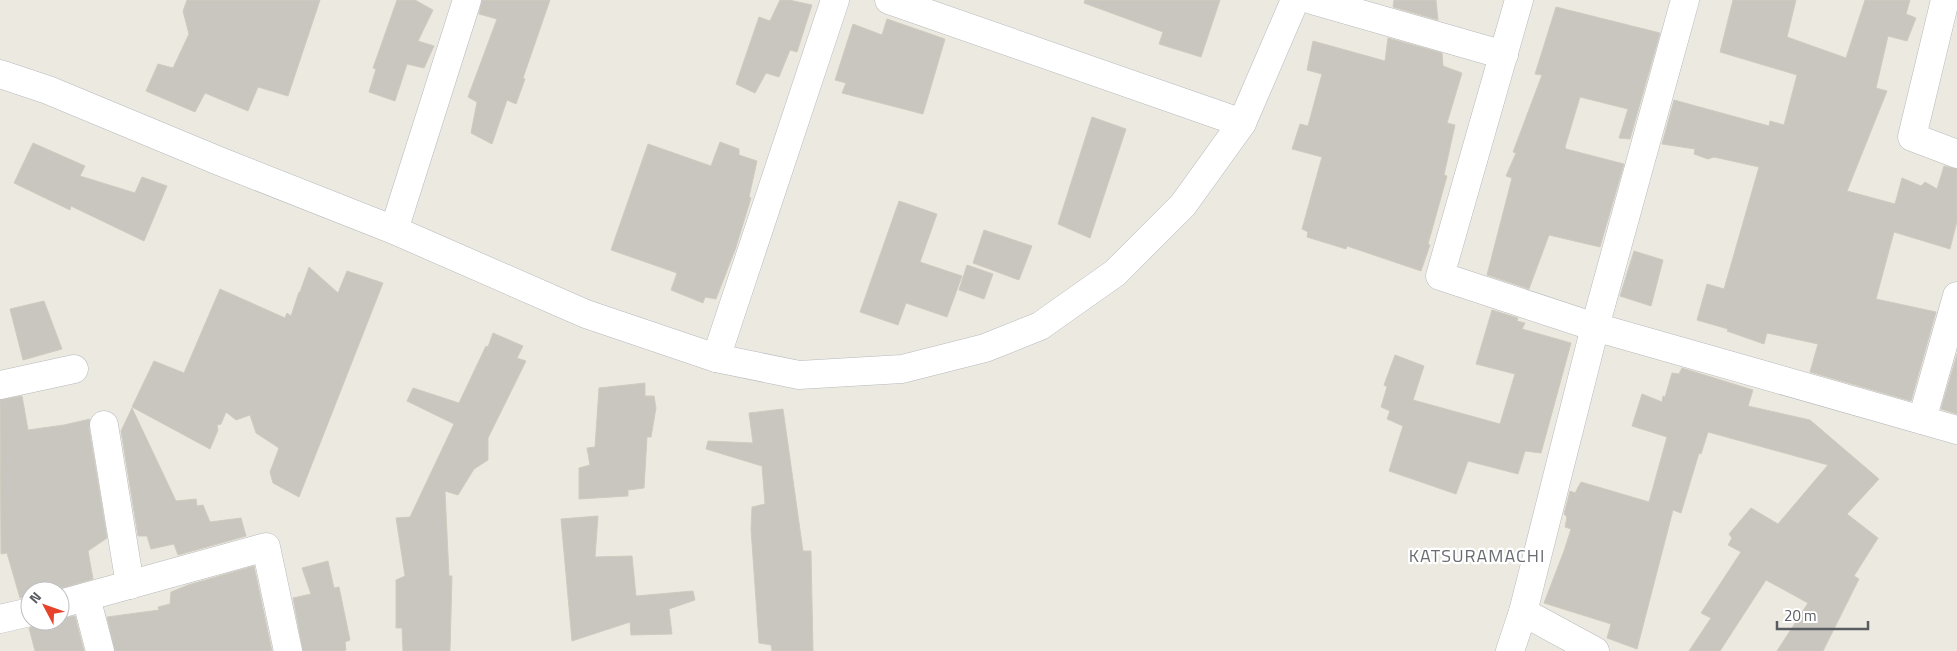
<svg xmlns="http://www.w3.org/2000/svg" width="1957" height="651" viewBox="0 0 1957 651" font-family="'Titillium Web',sans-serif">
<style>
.building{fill:#c8c6bf;stroke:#d0cbbf}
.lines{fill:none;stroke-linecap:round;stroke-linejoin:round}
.minor-casing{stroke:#b6b8bd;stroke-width:29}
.tertiary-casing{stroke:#b6b8bd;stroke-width:29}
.minor{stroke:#fff;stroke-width:28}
.tertiary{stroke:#fff;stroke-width:28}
.labels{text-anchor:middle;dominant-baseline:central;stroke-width:4.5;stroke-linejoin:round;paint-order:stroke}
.quarter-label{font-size:18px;letter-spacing:1px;fill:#6a6e73;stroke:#fff}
</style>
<rect width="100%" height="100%" fill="#eceae0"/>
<g class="building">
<polygon points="187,0 320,0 288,96 258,87 248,111 205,93 195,112 146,91 158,64 173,68 189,34 183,11"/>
<polygon points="397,0 415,0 433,10 418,41 434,46 424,68 407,64 395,101 369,92 376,69 373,68"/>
<polygon points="482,0 550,0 523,78 525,79 516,104 507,100 492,144 471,133 477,102 468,97 497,19 479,14"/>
<polygon points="780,0 789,0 812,5 797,52 790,50 779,77 766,73 755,93 736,84 759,17 770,21"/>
<polygon points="1085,0 1220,0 1201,57 1159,44 1163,32 1084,3"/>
<polygon points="1394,0 1436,0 1438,20 1393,7"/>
<polygon points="1733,0 1796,0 1787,37 1846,58 1865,0 1910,0 1906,14 1916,18 1907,41 1888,36 1876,88 1887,91 1847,191 1895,204 1902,178 1921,186 1925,182 1937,189 1944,166 1957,169 1957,221 1950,249 1894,232 1876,299 1936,312 1911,401 1810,372 1818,344 1767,333 1764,344 1727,331 1728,329 1697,320 1707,284 1724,289 1759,167 1714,157 1708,159 1694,154 1695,149 1662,144 1674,100 1769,126 1770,121 1784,125 1797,75 1720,52"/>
<polygon points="1556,7 1660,33 1630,139 1619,138 1628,109 1580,97 1565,147 1566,149 1624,164 1600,247 1549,235 1529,289 1487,275 1512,178 1506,176 1516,153 1513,152 1542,75 1535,74"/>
<polygon points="887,19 945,39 923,114 842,93 846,83 835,80 853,24 882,35"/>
<polygon points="1388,38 1442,53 1443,66 1462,73 1447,123 1455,125 1444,175 1447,176 1428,244 1430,245 1421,271 1347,246 1346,249 1307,237 1308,232 1302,229 1322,157 1292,149 1300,124 1308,126 1322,74 1307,70 1313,41 1385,61"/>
<polygon points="1092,117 1126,129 1090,238 1058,224"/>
<polygon points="720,142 739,149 739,155 757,161 749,197 751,198 735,250 716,299 705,297 703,303 671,290 677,273 611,250 648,144 711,166"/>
<polygon points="33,143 85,166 80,176 135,193 142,177 167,186 144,241 71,206 70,210 14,183"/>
<polygon points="899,201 937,214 920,262 962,276 947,317 906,303 898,325 860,312"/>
<polygon points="984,230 1032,246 1019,280 973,263"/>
<polygon points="1634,251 1663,260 1651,306 1620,296"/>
<polygon points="967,265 993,274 984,299 959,290"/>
<polygon points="309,267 338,293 347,271 383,283 299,497 273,483 270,472 279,448 256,433 250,415 236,420 226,412 221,424 217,425 218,430 210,449 132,407 154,361 184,373 220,289 285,318 287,313 291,316 299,292 300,292"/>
<polygon points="44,301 62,349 23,360 10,309"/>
<polygon points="1492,310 1518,318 1517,321 1525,323 1522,329 1571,343 1541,453 1525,451 1518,474 1468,461 1456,494 1389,471 1403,426 1387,419 1390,411 1381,407 1387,387 1384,385 1395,355 1424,366 1413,400 1500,424 1515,374 1476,364"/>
<polygon points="493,333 523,346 517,358 526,361 488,438 488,460 474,469 458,495 445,491 449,576 452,576 450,651 403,651 402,628 396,628 396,580 405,576 396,518 410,517 454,424 407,401 413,388 459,403 486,346 488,347"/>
<polygon points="1957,354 1957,414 1941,409"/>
<polygon points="1682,368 1753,390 1748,406 1810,420 1879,479 1847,514 1878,538 1854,576 1859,579 1823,651 1777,651 1808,603 1766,580 1720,651 1689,651 1711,618 1701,613 1741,552 1728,545 1732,538 1729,534 1751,508 1778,524 1828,465 1708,432 1701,454 1699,453 1681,513 1673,510 1637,649 1607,638 1611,624 1544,603 1564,551 1571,529 1565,527 1567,517 1564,514 1570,491 1575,493 1581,482 1649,502 1667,437 1632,426 1642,394 1662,402 1663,396 1665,397 1672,373 1679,374"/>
<polygon points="645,383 645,396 654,396 656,408 651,437 647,437 644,488 628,490 628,496 579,499 579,468 590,465 587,448 595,447 599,388"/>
<polygon points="22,396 28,430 64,425 90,419 89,428 107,538 88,551 93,579 52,591 30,591 30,597 20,598 7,553 1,554 0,400"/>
<polygon points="132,408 176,501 196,499 197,506 203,505 210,522 241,518 246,536 178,555 174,544 151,549 147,536 138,536 121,431"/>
<polygon points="783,409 803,551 811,551 813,651 772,651 771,645 759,643 751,529 752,507 765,504 762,466 706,449 708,441 753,443 749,413"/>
<polygon points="598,516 595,557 632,556 636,596 693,591 695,600 669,609 672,634 631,635 630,622 572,641 561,519"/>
<polygon points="328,561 334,588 339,587 350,640 345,642 346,650 344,651 303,651 293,598 311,594 302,568"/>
<polygon points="254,566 272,651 115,651 107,617 159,610 158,607 170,604 171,592 188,585"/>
<polygon points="75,616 84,651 35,651 29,628 40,624 42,621 60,621 60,619"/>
</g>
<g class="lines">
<defs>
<g id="minor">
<polyline points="889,0 1242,123"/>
<polyline points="1312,0 1504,55"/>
<polyline points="1519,0 1440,276 1595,327 1957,430"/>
<polyline points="1945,0 1912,137 1957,154"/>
<polyline points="394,230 467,0"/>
<polyline points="716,358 835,0"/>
<polyline points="0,385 74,369"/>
<polyline points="1922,420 1957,296"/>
<polyline points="104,425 130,585"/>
<polyline points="86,597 100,651"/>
<polyline points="60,604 266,547 288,651"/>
<polyline points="1523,612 1595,651"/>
<polyline points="0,619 30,612"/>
<polyline points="1510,651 1523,612 1595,327 1685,0"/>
</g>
<polyline id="tertiary" points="0,74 48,90 219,161 394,230 586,314 716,358 799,375 902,369 985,348 1040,326 1115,273 1183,205 1242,123 1295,0"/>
</defs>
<use href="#minor" class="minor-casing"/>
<use href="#tertiary" class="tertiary-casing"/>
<use href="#minor" class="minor"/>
<use href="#tertiary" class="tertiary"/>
</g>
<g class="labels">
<g class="quarter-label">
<text x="1477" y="555">KATSURAMACHI</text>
</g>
</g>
<g transform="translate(45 606) rotate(311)"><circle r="24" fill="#ffffff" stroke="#bdbec0"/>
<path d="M0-4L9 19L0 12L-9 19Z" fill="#e6422c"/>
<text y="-8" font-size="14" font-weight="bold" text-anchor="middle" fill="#595c61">N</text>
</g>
<path d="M1777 621v8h91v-8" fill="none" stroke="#595c61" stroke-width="2.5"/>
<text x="1784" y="621" font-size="15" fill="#595c61" stroke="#ffffff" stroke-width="4" paint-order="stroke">20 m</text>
</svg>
